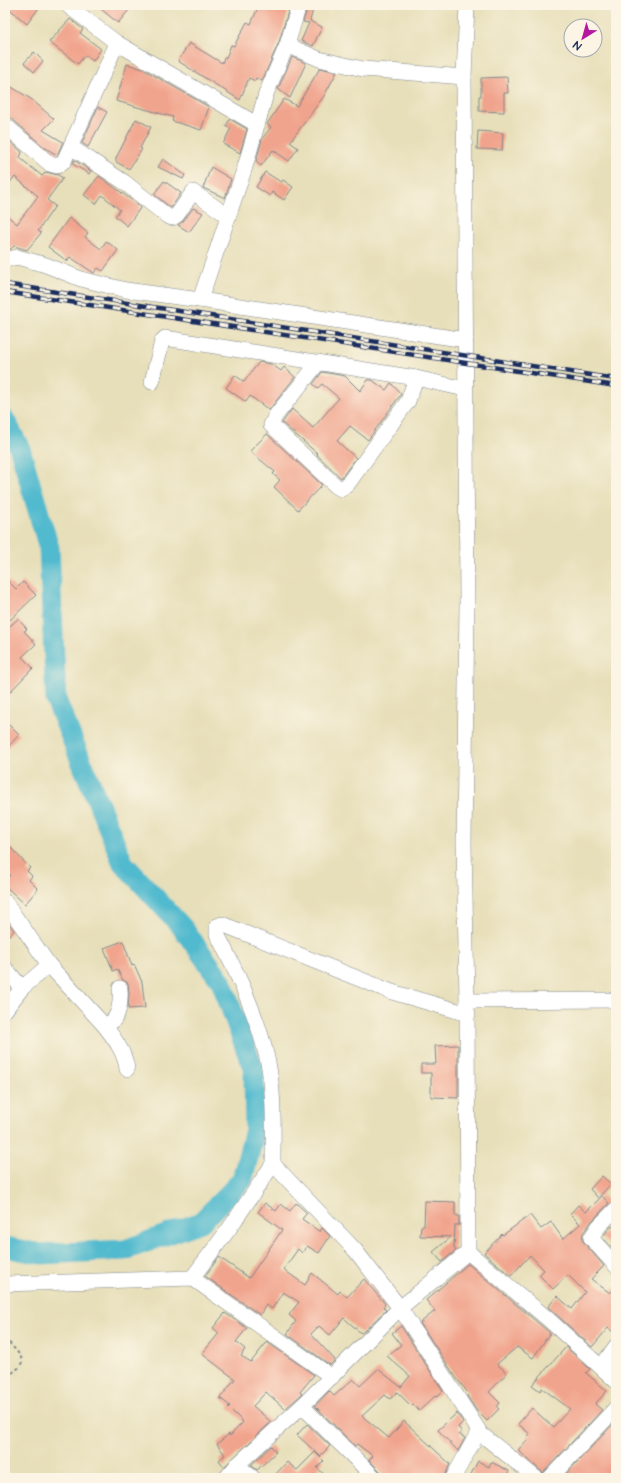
<svg xmlns="http://www.w3.org/2000/svg" width="621" height="1483" viewBox="0 0 621 1483" font-family="'Architects Daughter',sans-serif">
<style>
.lines{fill:none;stroke-linecap:round;stroke-linejoin:round}
.river{stroke:#51bace;stroke-width:21}
.building{fill:#f1a48d}
.minor-casing{stroke:#81878c;stroke-width:16}
.path{stroke:#81878c;stroke-width:2;stroke-dasharray:3 3;stroke-linecap:butt}
.minor{stroke:#fff;stroke-width:15}
.rail-casing{stroke:#1b2f5e;stroke-width:4.5}
.rail{stroke:#fcf5e5;stroke-width:3;stroke-dasharray:9;stroke-linecap:butt}
</style>
<rect width="100%" height="100%" fill="#fcf5e5"/>
<filter id="ink" filterUnits="userSpaceOnUse"><feTurbulence type="fractalNoise" baseFrequency=".025" numOctaves="2"/><feDisplacementMap in="SourceGraphic" scale="8" xChannelSelector="R" yChannelSelector="G"/><feConvolveMatrix kernelMatrix="1 2 1 2 8 2 1 2 1" color-interpolation-filters="sRGB"/></filter>
<filter id="wash" filterUnits="userSpaceOnUse"><feTurbulence type="fractalNoise" baseFrequency=".012" numOctaves="4" result="noise"/><feDisplacementMap in="SourceGraphic" scale="16" xChannelSelector="R" yChannelSelector="G"/><feGaussianBlur stdDeviation="0.9" result="paint"/><feColorMatrix in="noise" values="0 0 0 0 0 0 0 0 0 0 0 0 0 0 0 0 0 1.4 0 .05"/><feComposite in="paint" operator="in"/></filter>
<g filter="url(#wash)">
<rect width="100%" height="100%" fill="#e7dfb9"/>
<g class="lines">
<polyline class="river" points="5,420 20,449 49,548 56,700 123,863 182,927 221,981 254,1071 255,1130 242,1180 201,1222 125,1250 41,1254 5,1247"/>
</g>
<g id="blocks">
<g class="building">
<polygon points="5,5 41,5 27,24"/>
<polygon points="96,5 133,5 118,23"/>
<polygon points="259,5 290,5 279,42 262,81 256,78 255,81 249,78 240,100 178,61 189,43 222,63 224,58 226,58 231,45 234,46 247,22 251,24"/>
<polygon points="308,5 314,5 310,21 322,27 313,46 301,41 309,23 303,22"/>
<polygon points="70,19 83,29 80,33 101,49 93,61 85,55 78,64 49,42"/>
<polygon points="34,52 43,61 34,72 24,63"/>
<polygon points="292,57 306,63 290,98 278,89"/>
<polygon points="127,64 143,69 209,107 201,130 172,121 173,117 116,101"/>
<polygon points="320,68 337,72 324,96 290,142 298,148 289,161 273,150 261,166 256,162 262,139 271,127 267,124 284,99 297,106"/>
<polygon points="507,77 508,93 504,93 504,112 479,111 479,96 481,96 481,78"/>
<polygon points="5,83 31,99 54,119 43,130 63,142 57,155 44,147 11,118 5,116"/>
<polygon points="98,107 107,112 88,147 82,143"/>
<polygon points="136,119 151,127 140,148 142,149 129,169 116,162 116,158"/>
<polygon points="230,119 247,129 240,153 223,144 231,128 226,126"/>
<polygon points="478,131 503,133 502,150 477,149"/>
<polygon points="5,137 22,152 20,158 42,176 46,172 58,175 63,178 47,200 55,206 38,231 41,233 27,250 14,246 11,249 5,251 5,214 17,224 38,196 15,177 5,187"/>
<polygon points="163,159 185,175 183,179 158,167"/>
<polygon points="74,160 91,171 89,174 73,164"/>
<polygon points="211,167 231,179 225,198 203,188"/>
<polygon points="265,172 281,182 283,180 293,187 284,200 272,192 270,196 256,187"/>
<polygon points="99,176 141,207 127,226 115,216 120,210 102,195 96,204 84,195"/>
<polygon points="164,181 181,193 171,208 154,194"/>
<polygon points="193,208 203,213 189,232 178,225 184,220"/>
<polygon points="69,218 88,233 85,237 101,249 106,241 118,250 103,271 98,268 94,273 70,257 67,261 48,247"/>
<polygon points="259,362 271,364 281,371 284,367 295,377 269,410 250,396 246,402 226,388 235,375 244,382"/>
<polygon points="322,372 345,376 360,391 368,380 372,380 386,390 391,383 401,394 368,440 350,426 337,441 356,458 341,478 317,455 318,454 282,423 292,409 313,428 339,398 322,384 318,388 313,384"/>
<polygon points="267,434 322,485 298,510 274,487 280,480 273,474 275,472 250,451"/>
<polygon points="5,578 16,589 23,582 36,595 10,620 5,614"/>
<polygon points="18,619 27,629 24,631 36,644 22,657 33,668 5,697 5,649 8,645 5,641 5,630"/>
<polygon points="5,721 19,735 5,750"/>
<polygon points="11,848 30,868 27,871 32,876 29,880 38,889 25,904 5,886 5,881 10,875 5,869 5,853"/>
<polygon points="5,918 14,931 5,938"/>
<polygon points="123,941 132,966 134,964 142,982 145,1008 128,1009 129,993 128,983 123,980 117,969 113,971 104,948"/>
<polygon points="458,1045 458,1098 431,1097 431,1073 421,1073 421,1064 436,1064 435,1046"/>
<polygon points="602,1176 611,1184 598,1198 590,1189"/>
<polygon points="602,1196 609,1203 592,1221 583,1233 582,1240 604,1266 591,1279 610,1293 616,1287 616,1334 608,1328 592,1347 548,1307 557,1296 572,1309 585,1292 568,1275 553,1289 539,1275 544,1270 530,1255 511,1276 484,1253 502,1234 503,1235 530,1215 541,1229 551,1222 563,1239 580,1224 570,1214 578,1205 586,1212"/>
<polygon points="425,1201 455,1202 455,1215 459,1216 459,1225 455,1225 454,1248 456,1250 442,1262 433,1252 451,1237 420,1236 421,1226 424,1226"/>
<polygon points="265,1203 276,1211 281,1204 290,1211 296,1203 307,1213 302,1219 320,1232 322,1228 330,1236 319,1253 307,1246 302,1253 298,1249 284,1269 287,1272 305,1285 312,1273 338,1294 340,1291 347,1297 364,1279 385,1304 383,1307 386,1310 363,1332 361,1333 344,1318 330,1335 319,1326 311,1334 335,1360 330,1365 287,1334 296,1321 289,1315 299,1302 283,1292 272,1309 266,1305 260,1315 205,1276 219,1257 249,1278 282,1230 258,1212"/>
<polygon points="612,1226 616,1230 616,1252 602,1237"/>
<polygon points="468,1264 550,1333 533,1358 517,1347 497,1364 507,1373 489,1392 500,1403 497,1407 499,1409 487,1421 477,1411 467,1396 469,1394 457,1379 420,1323 435,1311 426,1300"/>
<polygon points="225,1313 247,1328 236,1342 245,1349 241,1356 251,1362 267,1342 314,1375 300,1392 302,1394 285,1409 266,1392 253,1406 271,1422 224,1467 219,1460 225,1455 217,1444 229,1434 230,1436 243,1422 228,1407 230,1406 220,1398 235,1379 202,1354 219,1333 213,1328"/>
<polygon points="401,1326 443,1391 436,1397 435,1396 419,1411 413,1404 411,1406 397,1392 390,1399 385,1395 362,1416 389,1438 404,1421 450,1464 444,1478 384,1478 381,1472 369,1460 373,1456 357,1444 355,1446 315,1406 329,1391 334,1396 353,1379 360,1386 378,1369 401,1387 410,1376 387,1356 401,1345 392,1333"/>
<polygon points="566,1347 590,1369 586,1373 607,1391 595,1404 602,1410 543,1473 518,1450 528,1439 527,1437 530,1434 518,1424 532,1408 553,1427 570,1409 542,1388 540,1391 532,1385"/>
<polygon points="457,1413 463,1422 458,1427 462,1432 459,1434 465,1438 458,1451 438,1430"/>
<polygon points="615,1422 616,1478 562,1478"/>
<polygon points="307,1424 330,1446 320,1456 297,1435"/>
<polygon points="271,1446 276,1452 257,1470 251,1465"/>
<polygon points="315,1452 324,1461 317,1468 328,1478 272,1478 287,1462 297,1470"/>
<polygon points="478,1461 489,1467 491,1462 509,1471 505,1478 469,1478"/>
</g>
</g>
</g>
<g filter="url(#ink)">
<use href="#blocks" fill-opacity="0" stroke="#81878c" stroke-width="1"/>
<g class="lines">
<defs>
<g id="minor">
<polyline points="67,5 117,43 256,124"/>
<polyline points="467,5 464,77 467,604 464,842 467,1001 468,1252"/>
<polyline points="287,45 319,59 363,69 464,77"/>
<polyline points="5,125 50,164 57,166 64,161 117,43"/>
<polyline points="71,147 124,182 167,216 172,218 177,215 193,192 228,216"/>
<polyline points="5,260 17,257 46,265 81,279 126,290 200,300 245,167 266,94 287,45 299,5"/>
<polyline points="200,300 466,340"/>
<polyline points="319,362 276,415 271,425 336,486 341,489 347,485 408,401 416,378"/>
<polyline points="152,382 162,341 165,338 416,378 465,389"/>
<polyline points="5,902 49,965"/>
<polyline points="5,968 22,988"/>
<polyline points="467,1001 616,1000"/>
<path d="M 5,1010 L 22,988 L 49,965 L 104,1025 C 120,1023 121,1000 120,988"/>
<path d="M 104,1025 C 114,1038 125,1052 127,1069"/>
<path d="M 273,1164 C 273,1129 275,1092 267,1058 C 257,1014 237,973 217,934 L 217,926 L 222,924 L 392,992 L 468,1014"/>
<polyline points="616,1209 599,1226 591,1238 616,1266"/>
<polyline points="468,1252 400,1308 481,1434 536,1478"/>
<polyline points="468,1252 548,1319 616,1381"/>
<polyline points="192,1278 229,1229 273,1164 355,1250 400,1308 302,1406 237,1465 226,1478"/>
<polyline points="5,1284 192,1278 332,1377"/>
<polyline points="601,1367 616,1346"/>
<polyline points="302,1406 375,1478"/>
<polyline points="237,1465 253,1478"/>
<polyline points="453,1478 479,1431"/>
<polyline points="550,1478 616,1408"/>
</g>
</defs>
<use href="#minor" class="minor-casing"/>
<path class="path" d="M 5,1338 C 21,1357 33,1362 5,1377"/>
<use href="#minor" class="minor"/>
<defs>
<g id="rail">
<polyline points="5,284 616,379"/>
<polyline points="5,292 616,386"/>
</g>
</defs>
<use href="#rail" class="rail-casing"/>
<use href="#rail" class="rail"/>
</g>
</g>
<rect width="621" height="1483" fill="none" stroke="#fcf5e5" stroke-width="20"/>
<g transform="translate(583 38) rotate(217)"><circle r="19" fill="#fcf5e5" stroke="#a2a6af"/>
<path d="M0-3L7 15L0 10L-7 15Z" fill="#b5179e"/>
<text y="-6" font-size="11" font-weight="bold" text-anchor="middle" fill="#1b2f5e">N</text>
</g>
</svg>
